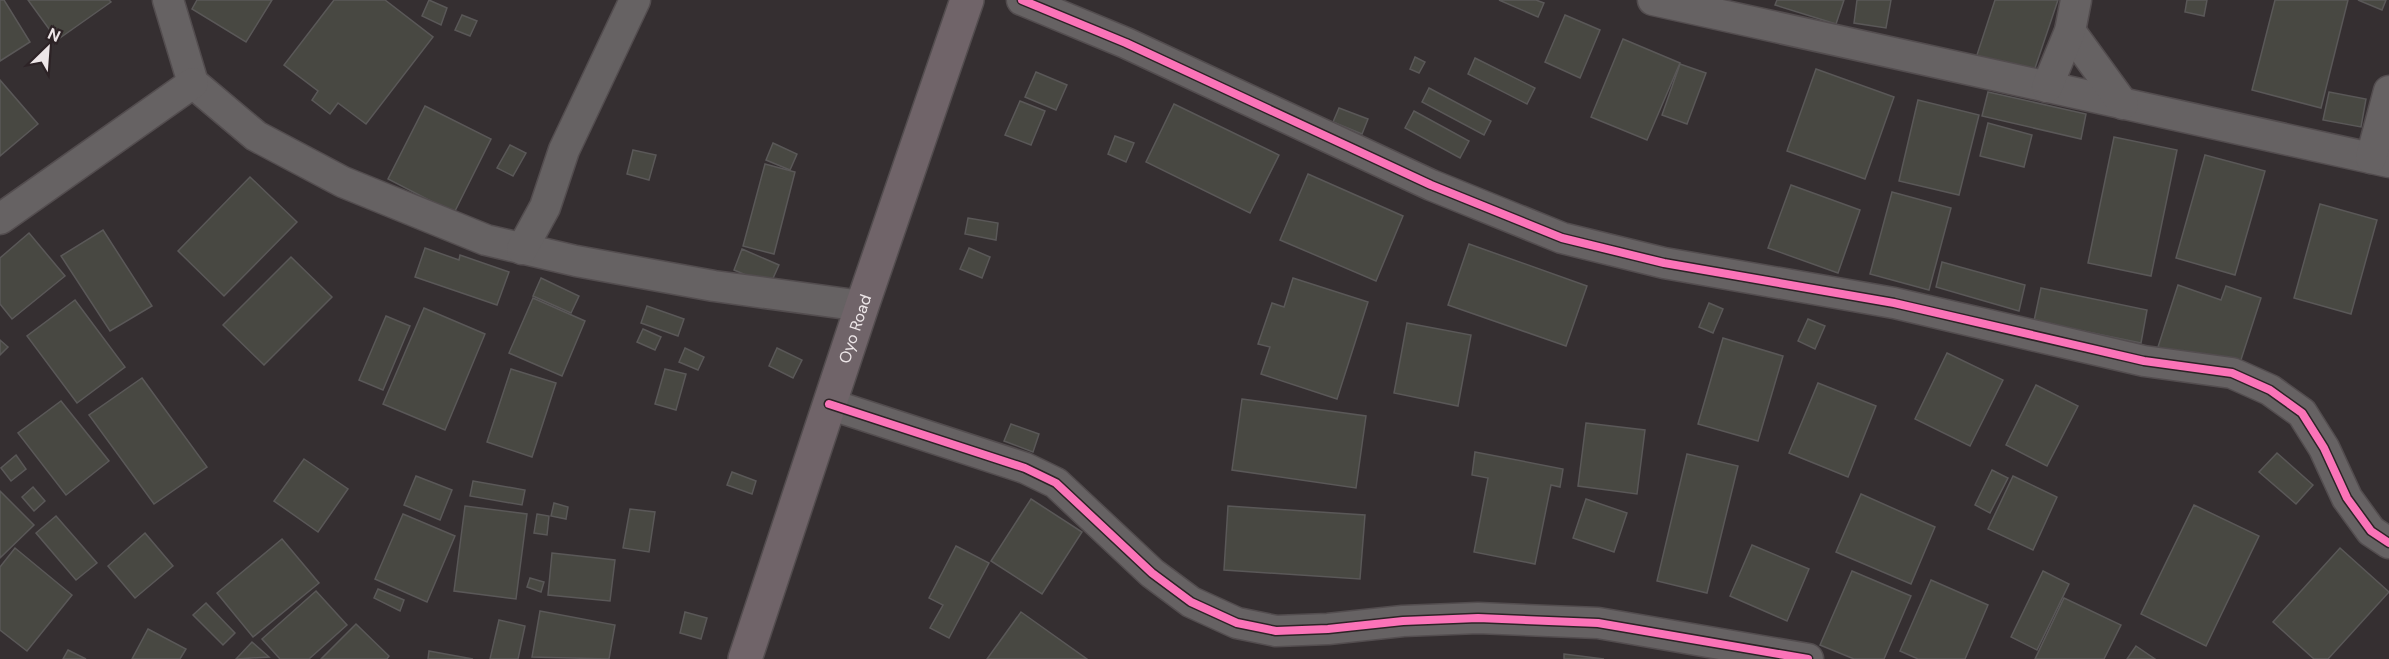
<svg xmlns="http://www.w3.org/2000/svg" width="2389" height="659" viewBox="0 0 2389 659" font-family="'DM Sans',sans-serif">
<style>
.building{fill:#484842;stroke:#5a5858;stroke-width:1.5}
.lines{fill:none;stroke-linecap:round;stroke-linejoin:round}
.minor-casing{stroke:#534d4f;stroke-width:33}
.trunk-casing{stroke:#534d4f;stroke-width:36}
.minor{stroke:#666263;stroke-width:30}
.trunk{stroke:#706469;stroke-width:33}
.cycleway-casing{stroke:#2d2326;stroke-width:11}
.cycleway{stroke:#fb73b8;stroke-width:8}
.labels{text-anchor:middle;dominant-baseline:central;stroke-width:4.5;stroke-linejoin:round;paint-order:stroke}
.street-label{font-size:16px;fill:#ede6e8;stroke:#2d2326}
</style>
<rect width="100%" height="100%" fill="#352f31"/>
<g class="building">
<polygon points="0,0 4,0 30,42 0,61"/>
<polygon points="28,0 109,0 111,2 57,40"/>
<polygon points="197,0 272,0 246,42 192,9"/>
<polygon points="334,0 385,0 433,37 366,124 338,103 330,114 312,100 318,91 284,65"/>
<polygon points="429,0 447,8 441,25 422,16"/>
<polygon points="1499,0 1536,0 1544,3 1538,17"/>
<polygon points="1777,0 1844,0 1836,24 1775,5"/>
<polygon points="1857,0 1891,0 1886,28 1854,23"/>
<polygon points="1995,0 2058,0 2032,77 1976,58"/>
<polygon points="2187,0 2207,0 2204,16 2185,12"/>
<polygon points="2275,0 2348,0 2321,108 2252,90"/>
<polygon points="2358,0 2386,0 2382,10"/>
<polygon points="462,15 477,21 470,36 455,30"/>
<polygon points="1565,15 1600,30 1580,78 1545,62"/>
<polygon points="1623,39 1680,63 1647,140 1591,117"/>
<polygon points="1415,57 1425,62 1419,73 1410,69"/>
<polygon points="1475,58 1535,88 1527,104 1468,74"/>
<polygon points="1680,64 1706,73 1687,124 1662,115"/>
<polygon points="1816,69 1894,97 1865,179 1787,151"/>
<polygon points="1036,72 1067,85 1056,110 1025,97"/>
<polygon points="0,80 38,124 0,156"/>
<polygon points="1429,88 1491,121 1484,135 1422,102"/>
<polygon points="1988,92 2086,114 2081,139 1982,116"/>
<polygon points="2329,92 2366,99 2361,127 2323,120"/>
<polygon points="1918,100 1979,115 1959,195 1899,181"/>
<polygon points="1020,101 1045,111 1031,145 1005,135"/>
<polygon points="1174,104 1279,155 1250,213 1146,162"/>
<polygon points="425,106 491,139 454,213 388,179"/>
<polygon points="1339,108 1368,119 1362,134 1333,122"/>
<polygon points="1414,111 1469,141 1460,158 1405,128"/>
<polygon points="1988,123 2032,135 2024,167 1980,156"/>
<polygon points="1115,136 1134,143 1126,162 1108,154"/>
<polygon points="2114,137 2177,150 2151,276 2088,263"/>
<polygon points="773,143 797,154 790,170 766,160"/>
<polygon points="510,145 526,153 513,176 497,168"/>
<polygon points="633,150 656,155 649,180 627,174"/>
<polygon points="2205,155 2265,171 2235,275 2176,258"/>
<polygon points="765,164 795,172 774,254 743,246"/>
<polygon points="1308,174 1403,216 1376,281 1280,240"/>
<polygon points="250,177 297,222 224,296 178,251"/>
<polygon points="1791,185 1860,210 1838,273 1768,248"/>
<polygon points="1892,192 1951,208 1929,290 1870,274"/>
<polygon points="2320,204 2377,220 2351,314 2294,298"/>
<polygon points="968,218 998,223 996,240 965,234"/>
<polygon points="103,230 152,306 110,331 61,256"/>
<polygon points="29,233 65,276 12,319 0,304 0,258"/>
<polygon points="1469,244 1587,286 1566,346 1448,305"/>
<polygon points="425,248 459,260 460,255 509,272 497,305 415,277"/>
<polygon points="969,248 990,257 982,278 960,269"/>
<polygon points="742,249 779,265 770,285 734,270"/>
<polygon points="291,257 332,297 264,365 223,325"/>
<polygon points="1942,262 2025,285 2019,311 1936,287"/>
<polygon points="541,278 579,296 571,313 533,296"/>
<polygon points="1293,278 1368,302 1337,399 1261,374 1270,347 1258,344 1272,303 1284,307"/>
<polygon points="2178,285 2221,300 2226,286 2261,298 2237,372 2158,347"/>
<polygon points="2041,288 2147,310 2141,343 2034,321"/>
<polygon points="533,298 585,321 562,376 509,353"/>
<polygon points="75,300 125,367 77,403 27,336"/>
<polygon points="1709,303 1723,309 1713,333 1699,327"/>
<polygon points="647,306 684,319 678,336 641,323"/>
<polygon points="424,308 485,334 445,430 383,404"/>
<polygon points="386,316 410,326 383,390 359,380"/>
<polygon points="1808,319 1825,326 1815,349 1798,341"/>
<polygon points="1407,323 1471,335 1458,406 1394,393"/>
<polygon points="643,329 661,337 655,350 637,342"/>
<polygon points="1723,338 1783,356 1758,441 1698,424"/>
<polygon points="0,340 8,347 0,355"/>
<polygon points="685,348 704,357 698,370 679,362"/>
<polygon points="777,348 802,360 793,378 769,366"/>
<polygon points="1947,353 2003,380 1970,446 1915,419"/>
<polygon points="511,369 556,383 532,457 487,442"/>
<polygon points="665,369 686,374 676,410 655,404"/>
<polygon points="142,378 207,467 154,504 89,415"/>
<polygon points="1818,383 1876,406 1848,477 1789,453"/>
<polygon points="2036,385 2078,406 2047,466 2006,445"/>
<polygon points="1242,399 1366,416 1356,488 1232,470"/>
<polygon points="61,401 109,461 66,495 18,433"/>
<polygon points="1586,423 1645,430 1637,494 1578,486"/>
<polygon points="1011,424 1039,434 1033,452 1004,441"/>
<polygon points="1475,452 1563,469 1560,487 1551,485 1535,564 1474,552 1488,478 1472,475"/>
<polygon points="2277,453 2313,485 2296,504 2259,472"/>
<polygon points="1687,454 1738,466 1707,593 1657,581"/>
<polygon points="16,455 26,469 11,481 1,468"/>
<polygon points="304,459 348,489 318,532 274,501"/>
<polygon points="1992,470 2008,478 1990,513 1975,505"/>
<polygon points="732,472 756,481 752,494 727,485"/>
<polygon points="416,476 452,490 440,520 404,505"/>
<polygon points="2013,476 2057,497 2033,550 1988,529"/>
<polygon points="473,481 525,490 522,505 470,496"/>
<polygon points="33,487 45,501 34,511 22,497"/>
<polygon points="0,491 34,525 0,558"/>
<polygon points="1861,494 1935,527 1911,584 1836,552"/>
<polygon points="1031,499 1082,532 1042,594 991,561"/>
<polygon points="1586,499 1627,513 1614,552 1573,538"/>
<polygon points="554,503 568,507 566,519 551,516"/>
<polygon points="2194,505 2259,536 2206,646 2141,614"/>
<polygon points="465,506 527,514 516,599 454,591"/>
<polygon points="1228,506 1365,515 1360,579 1224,570"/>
<polygon points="630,509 655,512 649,552 623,548"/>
<polygon points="403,514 455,536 427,602 375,579"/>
<polygon points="537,514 549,516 547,535 534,533"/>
<polygon points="56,516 97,563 76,580 36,533"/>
<polygon points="145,533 173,566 135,598 108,566"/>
<polygon points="282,539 319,583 253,637 217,593"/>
<polygon points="1752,545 1809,569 1787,621 1730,596"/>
<polygon points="956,546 989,563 949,638 930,628 943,605 929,598"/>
<polygon points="15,548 72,595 27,651 0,630 0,567"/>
<polygon points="2340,548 2389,592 2328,659 2314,659 2273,622"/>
<polygon points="552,553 615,560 610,601 548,595"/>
<polygon points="1852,571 1911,596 1884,659 1854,659 1820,645"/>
<polygon points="2043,571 2069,584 2037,650 2011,637"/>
<polygon points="530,578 544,582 541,592 527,587"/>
<polygon points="1931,580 1988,605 1965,659 1918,659 1900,651"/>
<polygon points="378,589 404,600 400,611 374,598"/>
<polygon points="316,591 347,625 309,659 280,659 262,639"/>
<polygon points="2064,598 2121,625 2104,659 2035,659"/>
<polygon points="206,603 235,633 223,645 193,615"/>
<polygon points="540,611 615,625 609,659 532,657"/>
<polygon points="685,612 707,618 701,639 680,633"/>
<polygon points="1021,612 1087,659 987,659"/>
<polygon points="499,620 525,626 518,659 490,659"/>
<polygon points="356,624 389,656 387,659 321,659"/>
<polygon points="148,629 186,649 180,659 132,659"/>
<polygon points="252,642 269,657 236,659"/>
<polygon points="2136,646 2155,659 2127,659"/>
<polygon points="68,650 86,659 63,659"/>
<polygon points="429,651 473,659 428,659"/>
<polygon points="1564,654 1604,659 1564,659"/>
</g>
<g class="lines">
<defs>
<g id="minor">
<polyline points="168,0 193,83 256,136 343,182 486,240 576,261 714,286 862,306"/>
<polyline points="1022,0 1126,43 1431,185 1562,238 1664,263 1894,303 2144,361 2232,373 2270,390 2302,413 2324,448 2347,498 2371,531 2389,543"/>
<polyline points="1653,0 2389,162"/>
<polyline points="2070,31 2123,104"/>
<polyline points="2047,87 2070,31 2076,0"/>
<polyline points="2371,158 2389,91"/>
<polyline points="0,219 193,83"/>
<polyline points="522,249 545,207 564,150 635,0"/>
<polyline points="829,404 1025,468 1056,483 1152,573 1191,602 1237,623 1276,631 1328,629 1403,621 1478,618 1598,623 1808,659"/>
</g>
<g id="trunk">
<path id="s1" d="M 745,659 L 862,306 L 967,0"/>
</g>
</defs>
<use href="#minor" class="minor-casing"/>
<use href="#trunk" class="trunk-casing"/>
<use href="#minor" class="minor"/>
<use href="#trunk" class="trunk"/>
<defs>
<g id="cycleway">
<polyline points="1022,0 1126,43 1431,185 1562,238 1664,263 1894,303 2144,361 2232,373 2270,390 2302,413 2324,448 2347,498 2371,531 2389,543"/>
<polyline points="829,404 1025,468 1056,483 1152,573 1191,602 1237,623 1276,631 1328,629 1403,621 1478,618 1598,623 1808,659"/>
</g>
</defs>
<use href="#cycleway" class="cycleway-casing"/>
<use href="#cycleway" class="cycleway"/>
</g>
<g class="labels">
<g class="street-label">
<text stroke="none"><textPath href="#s1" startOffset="348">Oyo Road</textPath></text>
</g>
</g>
<g transform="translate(48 48) rotate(25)" stroke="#2d2326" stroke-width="4.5" paint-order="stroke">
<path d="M0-4.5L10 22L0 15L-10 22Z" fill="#ede6e8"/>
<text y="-9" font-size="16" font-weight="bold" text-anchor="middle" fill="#ede6e8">N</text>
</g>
</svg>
